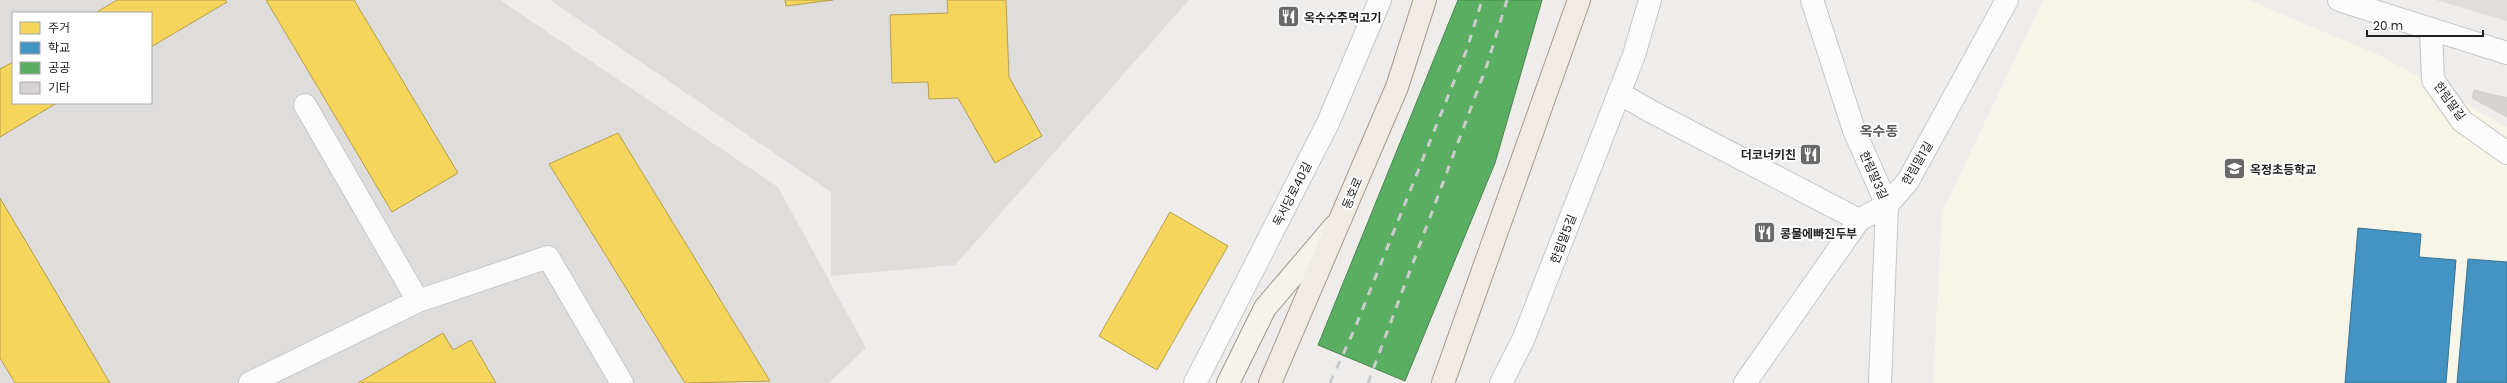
<svg xmlns="http://www.w3.org/2000/svg" width="2507" height="383" viewBox="0 0 2507 383" font-family="Poppins,'Noto Sans KR',sans-serif">
<style>
.residential{fill:#dfdddc;fill-rule:evenodd}
.education{fill:#f7f5e8}
.homes{fill:#f6d55c;stroke:#b69f4b}
.schools{fill:#4393c3;stroke:#397193}
.public{fill:#5aae61;stroke:#49844e}
.building{fill:#d6d3d2;stroke:#d2cfcc}
.lines{fill:none;stroke-linecap:round;stroke-linejoin:round}
.minor-casing{stroke:#c7c6c5;stroke-width:24}
.tertiary-casing{stroke:#c7c6c5;stroke-width:24}
.secondary-casing{stroke:#999982;stroke-width:24}
.primary-casing{stroke:#a69987;stroke-width:24}
.minor{stroke:#fdfcfc;stroke-width:22}
.tertiary{stroke:#fdfcfc;stroke-width:22}
.secondary{stroke:#f4f3ed;stroke-width:22}
.primary{stroke:#f2ece7;stroke-width:22}
.rail{stroke:#ccc;stroke-width:3;stroke-dasharray:8 8;stroke-linecap:butt}
.labels{text-anchor:middle;dominant-baseline:central;stroke-width:4;stroke-linejoin:round;paint-order:stroke}
.poi-label{font-size:12px;font-weight:bold;fill:#222;stroke:#fff;text-anchor:start}
.street-label{font-size:12px;fill:#222;stroke:#fff}
.quarter-label{font-size:14px;font-weight:bold;fill:#555;stroke:#fff}
</style>
<rect width="100%" height="100%" fill="#efedeb"/>
<g class="residential">
<path d="M 0,0 L 500,0 L 778,187 L 866,348 L 829,383 L 0,383 ZM 13,13 L 151,13 L 151,103 L 13,103 Z"/>
<polygon points="550,0 1189,0 955,265 831,276 831,192"/>
<polygon points="2436,0 2507,0 2507,21"/>
</g>
<polygon class="education" points="2043,0 2248,0 2379,55 2507,127 2507,383 1933,383 1942,212"/>
<g class="homes">
<polygon points="117,0 225,0 227,2 151,47 151,13 95,13"/>
<polygon points="266,0 354,0 458,173 392,212"/>
<polygon points="785,0 833,0 786,6"/>
<polygon points="947,0 1006,0 1009,77 1042,136 995,163 958,98 929,99 928,82 892,83 890,15 948,13"/>
<polygon points="13,62 13,103 57,103 0,137 0,69"/>
<polygon points="618,133 770,381 685,383 549,164"/>
<polygon points="0,198 110,383 15,383 0,358"/>
<polygon points="1170,212 1228,246 1157,370 1099,336"/>
<polygon points="443,333 453,350 471,340 496,383 358,383"/>
</g>
<g class="schools">
<polygon points="2358,228 2421,234 2419,257 2456,260 2446,383 2345,383"/>
<polygon points="2468,259 2507,262 2507,383 2457,383"/>
</g>
<polygon class="public" points="1458,0 1542,0 1495,163 1405,381 1318,345"/>
<polygon class="building" points="2474,90 2507,98 2507,117 2472,98"/>
<g class="lines">
<defs>
<g id="minor">
<polyline points="1812,0 1854,130 1887,205 1880,383"/>
<polyline points="2431,29 2433,80 2462,121 2507,153"/>
<polyline points="1619,93 1652,112 1859,220"/>
<polyline points="305,105 418,301 548,257 622,383"/>
<polyline points="250,383 418,301"/>
<polyline points="1195,383 1328,123 1380,0"/>
<polyline points="1501,383 1523,340 1634,55 1650,0"/>
<polyline points="1745,383 1859,220 1887,205 1908,181 2007,0"/>
</g>
<polyline id="tertiary" points="2339,0 2507,53"/>
<polyline id="secondary" points="1228,383 1265,308 1335,226"/>
<g id="primary">
<polyline points="1270,383 1397,87 1425,0"/>
<polyline points="1443,383 1579,0"/>
</g>
</defs>
<use href="#minor" class="minor-casing"/>
<use href="#tertiary" class="tertiary-casing"/>
<use href="#secondary" class="secondary-casing"/>
<use href="#primary" class="primary-casing"/>
<use href="#minor" class="minor"/>
<use href="#tertiary" class="tertiary"/>
<use href="#secondary" class="secondary"/>
<use href="#primary" class="primary"/>
<g class="rail">
<polyline points="1330,383 1355,328 1467,49 1482,0"/>
<polyline points="1368,383 1487,65 1507,0"/>
</g>
</g>
<defs>
<symbol id="restaurant-square" viewBox="-11 -11 22 22"><rect x="-9" y="-9" width="18" height="18" rx="4" fill="#6a6968" stroke="#fff"/><path d="M-5-6h1v4h1v-4h1v4h1v-4h1v5L-1.5 .5V6h-2V.5L-5-1ZM5-6V6H3V1.5H1.5Q1.5-4 5-6Z" fill="#fff"/></symbol>
<symbol id="school-square" viewBox="-11 -11 22 22"><rect x="-9" y="-9" width="18" height="18" rx="4" fill="#6a6968" stroke="#fff"/><path d="M0-5L7-2L0 1L-7-2ZM-4 1L0 2.5L4 1V4Q0 6-4 4Z" fill="#fff"/></symbol>
</defs>
<g fill-rule="evenodd">
<use href="#restaurant-square" x="1276" y="4" width="25" height="25"/>
<use href="#restaurant-square" x="1798" y="142" width="25" height="25"/>
<use href="#school-square" x="2222" y="156" width="25" height="25"/>
<use href="#restaurant-square" x="1752" y="220" width="25" height="25"/>
</g>
<g class="labels">
<g class="poi-label">
<text x="1304" y="17">옥수수주먹고기</text>
<text x="1796" y="154" text-anchor="end">더코너키친</text>
<text x="2250" y="169">옥정초등학교</text>
<text x="1780" y="233">콩물에빠진두부</text>
</g>
<g class="street-label">
<text transform="translate(2450 101) rotate(54)">한림말길</text>
<text transform="translate(1917 163) rotate(-59)">한림말1길</text>
<text transform="translate(1874 175) rotate(66)">한림말3길</text>
<text transform="translate(1352 193) rotate(-67)">동호로</text>
<text transform="translate(1292 194) rotate(-63)">독서당로40길</text>
<text transform="translate(1563 239) rotate(-69)">한림말5길</text>
</g>
<g class="quarter-label">
<text x="1879" y="131">옥수동</text>
</g>
</g>
<rect x="12" y="12" width="140" height="92" fill="#ffffff" stroke="#a7a7a7"/>
<rect x="20" y="22" width="20" height="12" fill="#f6d55c" stroke="#a7a7a7"/>
<text x="48" y="32" font-size="12" fill="#222222">주거</text>
<rect x="20" y="42" width="20" height="12" fill="#4393c3" stroke="#a7a7a7"/>
<text x="48" y="52" font-size="12" fill="#222222">학교</text>
<rect x="20" y="62" width="20" height="12" fill="#5aae61" stroke="#a7a7a7"/>
<text x="48" y="72" font-size="12" fill="#222222">공공</text>
<rect x="20" y="82" width="20" height="12" fill="#d6d3d2" stroke="#a7a7a7"/>
<text x="48" y="92" font-size="12" fill="#222222">기타</text>
<path d="M2367 30v6h116v-6" fill="none" stroke="#222222" stroke-width="2"/>
<text x="2373" y="30" font-size="12" fill="#222222" stroke="#ffffff" stroke-width="3" paint-order="stroke">20 m</text>
</svg>
